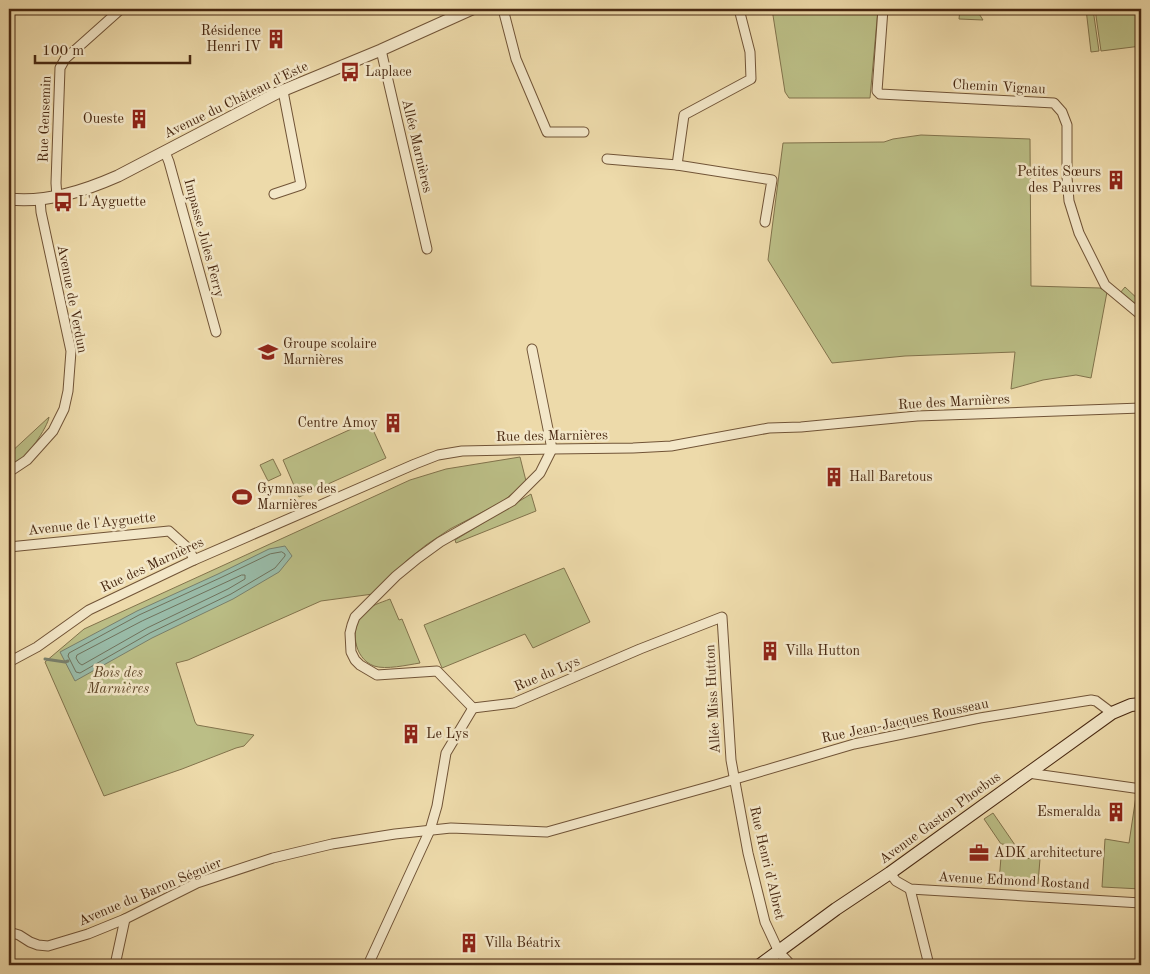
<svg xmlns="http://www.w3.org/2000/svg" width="1150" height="974" viewBox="0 0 1150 974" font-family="'Old Standard TT',serif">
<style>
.green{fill:#bbbe86;stroke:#82734c}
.water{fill:#99bba8;stroke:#79806c}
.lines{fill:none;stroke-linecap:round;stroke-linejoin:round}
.shore{stroke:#70725c;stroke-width:1}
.stream{stroke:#79806c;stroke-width:3}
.minor-casing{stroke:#715437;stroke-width:11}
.tertiary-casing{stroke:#715437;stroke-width:13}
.secondary-casing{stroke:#482811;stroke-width:14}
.minor{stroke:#f3e7c8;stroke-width:9}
.tertiary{stroke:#f3e7c8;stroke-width:11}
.secondary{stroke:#f3e7c8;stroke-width:12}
.labels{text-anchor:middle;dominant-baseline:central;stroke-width:5;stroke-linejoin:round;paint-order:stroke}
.poi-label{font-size:14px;fill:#482811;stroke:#f3e7c8;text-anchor:start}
.street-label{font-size:14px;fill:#482811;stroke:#f3e7c8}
.park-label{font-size:14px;font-style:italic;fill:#5f4628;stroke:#f3e7c8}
</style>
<rect width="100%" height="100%" fill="#eddaaa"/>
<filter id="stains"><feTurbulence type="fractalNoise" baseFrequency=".004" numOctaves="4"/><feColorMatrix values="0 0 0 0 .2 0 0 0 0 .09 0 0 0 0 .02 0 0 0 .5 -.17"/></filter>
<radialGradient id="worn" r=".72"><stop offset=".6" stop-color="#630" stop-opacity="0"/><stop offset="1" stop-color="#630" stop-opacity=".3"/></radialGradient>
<g class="green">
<polygon points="772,9 878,9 870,98 789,98 785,92"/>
<polygon points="960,9 976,9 983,20 959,19"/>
<polygon points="1086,9 1093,9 1099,51 1091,52"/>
<polygon points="1095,9 1140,9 1141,46 1101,51"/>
<polygon points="921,135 1030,139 1031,286 1100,288 1107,292 1091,378 1076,375 1043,380 1011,389 1015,352 905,356 832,363 768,260 783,143 884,142 893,139"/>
<polygon points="1125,287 1141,302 1141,311 1120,293"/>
<path d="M 49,417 C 48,427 25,460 17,463 C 15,464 14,464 12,464 L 9,460 L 9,454 Z"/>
<polygon points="369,421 386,458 299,497 283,460"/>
<polygon points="520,457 526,481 524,484 502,502 450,529 426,545 406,561 373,594 321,601 188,660 176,663 195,722 197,725 254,735 244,746 236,748 182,769 104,796 45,662 84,629 410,480 446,469"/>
<polygon points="273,459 281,475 268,481 260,465"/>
<polygon points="531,494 536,511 456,543 455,540"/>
<polygon points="564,568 590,622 533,648 525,634 442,668 424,625"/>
<path d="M 390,599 L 399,620 L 402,619 L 420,663 C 407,665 386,670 374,666 C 353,658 350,628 363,613 C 371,605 380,603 390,599 Z"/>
<polygon points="1136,796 1141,797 1141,889 1102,887 1105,839 1129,843"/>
<polygon points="993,813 1015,845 1001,844 984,819"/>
<polygon points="1001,857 1040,859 1038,884 999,882"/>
</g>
<polygon class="water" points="285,546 292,556 279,572 233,599 152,638 75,681 60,652 137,611 218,574 269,549"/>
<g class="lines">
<g class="shore">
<polygon points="282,552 285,554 285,556 275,568 231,594 150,633 80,673 76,672 68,656 69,653 139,615 220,578 270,554"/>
<polygon points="242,575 245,575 245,579 228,589 147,628 82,665 79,663 76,658 77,655 142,621"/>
</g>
<polyline class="stream" points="45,659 65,662 68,661"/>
<defs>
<g id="minor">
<polyline points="503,9 516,59 547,132 584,132"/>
<polyline points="883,9 877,91 880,94 1054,103 1062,112 1067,125 1067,177 1069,201 1079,233 1105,285 1141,315"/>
<polyline points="381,50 427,249"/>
<polyline points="165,152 169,162 216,332"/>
<polyline points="607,159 677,165 684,115 751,79 750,52 739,9"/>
<polyline points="677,165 772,180 765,222"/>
<polyline points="274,194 301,185 283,91"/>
<polyline points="57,197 56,183 60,68 65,59 121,9"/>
<polyline points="532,349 552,449"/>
<polyline points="9,472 27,460 53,431 64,409 68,391 71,351 41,212 40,199"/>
<polyline points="9,547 169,531 189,549 194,560"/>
<polyline points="9,662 37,647 89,610 194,560 415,464 438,455 462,451 552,449 633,448 671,446 769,428 801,427 917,416 1141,408"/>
<polyline points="473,708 514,703 640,649 722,617 731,760 748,853 765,922 779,952 791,965"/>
<polyline points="473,708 437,671 377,675 360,665 355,660 351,652 350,633 352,625 355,617 396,576 418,558 440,542 512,501 540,473 552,449"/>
<polyline points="1028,773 1141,789"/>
<polyline points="890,873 896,881 910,889 1141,903"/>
<polyline points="910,889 929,965"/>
<polyline points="9,932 19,935 30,942 38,945 48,946 88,934 125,919 197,883 273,858 332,844 395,834 451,828 547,832 715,785 854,744 980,718 1091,700 1096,701 1112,713"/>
<polyline points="115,965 125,919"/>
<polyline points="368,965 430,830 437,806 446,753 473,708"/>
</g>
<path id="tertiary" d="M 9,199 C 47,203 84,191 118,176 L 277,93 L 381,50 L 472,9"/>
<polyline id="secondary" points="760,965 836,909 890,873 1112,713 1131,705 1141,704"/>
</defs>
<use href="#minor" class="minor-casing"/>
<use href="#tertiary" class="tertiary-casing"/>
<use href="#secondary" class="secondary-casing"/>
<use href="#minor" class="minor"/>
<use href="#tertiary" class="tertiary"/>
<use href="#secondary" class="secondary"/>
</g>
<defs>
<symbol id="building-bare" viewBox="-9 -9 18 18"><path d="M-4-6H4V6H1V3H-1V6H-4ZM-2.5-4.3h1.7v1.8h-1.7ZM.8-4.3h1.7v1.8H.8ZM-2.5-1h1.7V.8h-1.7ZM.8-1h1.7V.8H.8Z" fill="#8f2418" stroke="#f3e7c8" stroke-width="2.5" paint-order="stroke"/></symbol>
<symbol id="bus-bare" viewBox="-9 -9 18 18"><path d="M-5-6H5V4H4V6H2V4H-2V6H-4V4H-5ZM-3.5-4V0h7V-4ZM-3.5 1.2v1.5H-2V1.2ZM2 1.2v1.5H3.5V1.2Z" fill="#8f2418" stroke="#f3e7c8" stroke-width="2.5" paint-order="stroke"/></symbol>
<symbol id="school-bare" viewBox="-9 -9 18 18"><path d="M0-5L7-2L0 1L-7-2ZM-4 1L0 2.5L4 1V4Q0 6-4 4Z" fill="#8f2418" stroke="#f3e7c8" stroke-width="2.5" paint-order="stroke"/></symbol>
<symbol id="stadium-bare" viewBox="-9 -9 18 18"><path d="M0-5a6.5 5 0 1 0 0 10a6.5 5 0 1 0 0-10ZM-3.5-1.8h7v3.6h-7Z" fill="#8f2418" stroke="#f3e7c8" stroke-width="2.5" paint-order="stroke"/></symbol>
<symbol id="office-bare" viewBox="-9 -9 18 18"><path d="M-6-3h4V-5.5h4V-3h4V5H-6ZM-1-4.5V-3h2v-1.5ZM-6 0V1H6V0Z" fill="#8f2418" stroke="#f3e7c8" stroke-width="2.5" paint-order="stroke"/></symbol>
</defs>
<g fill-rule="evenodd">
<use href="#building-bare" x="262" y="25" width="28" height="28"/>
<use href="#bus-bare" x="336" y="58" width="28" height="28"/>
<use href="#building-bare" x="125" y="105" width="28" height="28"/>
<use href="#building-bare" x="1102" y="166" width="28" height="28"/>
<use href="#bus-bare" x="49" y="188" width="28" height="28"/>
<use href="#school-bare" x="254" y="338" width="28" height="28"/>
<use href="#building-bare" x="379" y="409" width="28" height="28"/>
<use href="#building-bare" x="820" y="463" width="28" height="28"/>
<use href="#stadium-bare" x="228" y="483" width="28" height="28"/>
<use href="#building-bare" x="756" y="637" width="28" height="28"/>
<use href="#building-bare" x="397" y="720" width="28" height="28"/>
<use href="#building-bare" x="1102" y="798" width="28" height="28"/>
<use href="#office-bare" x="965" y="839" width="28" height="28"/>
<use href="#building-bare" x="455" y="929" width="28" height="28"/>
</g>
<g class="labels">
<g class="poi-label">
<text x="261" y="31" text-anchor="end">Résidence<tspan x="261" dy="16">Henri IV</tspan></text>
<text x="365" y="72">Laplace</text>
<text x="124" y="119" text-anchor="end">Oueste</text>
<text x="1101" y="172" text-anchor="end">Petites Sœurs<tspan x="1101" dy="16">des Pauvres</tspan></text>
<text x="78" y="202">L'Ayguette</text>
<text x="283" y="344">Groupe scolaire<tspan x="283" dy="16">Marnières</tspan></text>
<text x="378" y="423" text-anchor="end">Centre Amoy</text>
<text x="849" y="477">Hall Baretous</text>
<text x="257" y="489">Gymnase des<tspan x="257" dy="16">Marnières</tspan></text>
<text x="785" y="651">Villa Hutton</text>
<text x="426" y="734">Le Lys</text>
<text x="1101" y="812" text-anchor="end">Esmeralda</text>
<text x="994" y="853">ADK architecture</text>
<text x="484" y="943">Villa Béatrix</text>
</g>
<g class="street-label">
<text transform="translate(999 87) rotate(3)">Chemin Vignau</text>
<text transform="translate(236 100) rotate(-26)">Avenue du Château d'Este</text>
<text transform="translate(45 119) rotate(-88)">Rue Gensemin</text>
<text transform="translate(417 146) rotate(77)">Allée Marnières</text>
<text transform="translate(204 238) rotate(75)">Impasse Jules Ferry</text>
<text transform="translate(72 299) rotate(79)">Avenue de Verdun</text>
<text transform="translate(954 402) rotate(-3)">Rue des Marnières</text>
<text transform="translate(552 436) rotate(-1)">Rue des Marnières</text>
<text transform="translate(92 524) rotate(-6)">Avenue de l'Ayguette</text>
<text transform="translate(152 565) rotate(-25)">Rue des Marnières</text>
<text transform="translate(547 674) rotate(-23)">Rue du Lys</text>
<text transform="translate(713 699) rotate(-93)">Allée Miss Hutton</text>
<text transform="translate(905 721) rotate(-12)">Rue Jean-Jacques Rousseau</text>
<text transform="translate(940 818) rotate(-36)">Avenue Gaston Phoebus</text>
<text transform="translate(767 863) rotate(77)">Rue Henri d'Albret</text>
<text transform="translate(1014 881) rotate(3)">Avenue Edmond Rostand</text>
<text transform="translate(150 892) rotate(-23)">Avenue du Baron Séguier</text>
</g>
<g class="park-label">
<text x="118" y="673">Bois des<tspan x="118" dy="16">Marnières</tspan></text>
</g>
</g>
<rect width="1150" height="974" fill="none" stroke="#eddaaa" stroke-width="30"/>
<rect x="10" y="10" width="1130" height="954" fill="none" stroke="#482811" stroke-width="2.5"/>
<rect x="15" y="15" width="1120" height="944" fill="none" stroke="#482811"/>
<path d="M35 55v8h155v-8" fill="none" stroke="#482811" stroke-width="2.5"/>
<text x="42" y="55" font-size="15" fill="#482811" stroke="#f3e7c8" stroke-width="4" paint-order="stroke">100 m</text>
<rect width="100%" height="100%" filter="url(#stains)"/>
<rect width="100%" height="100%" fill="url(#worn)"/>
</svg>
